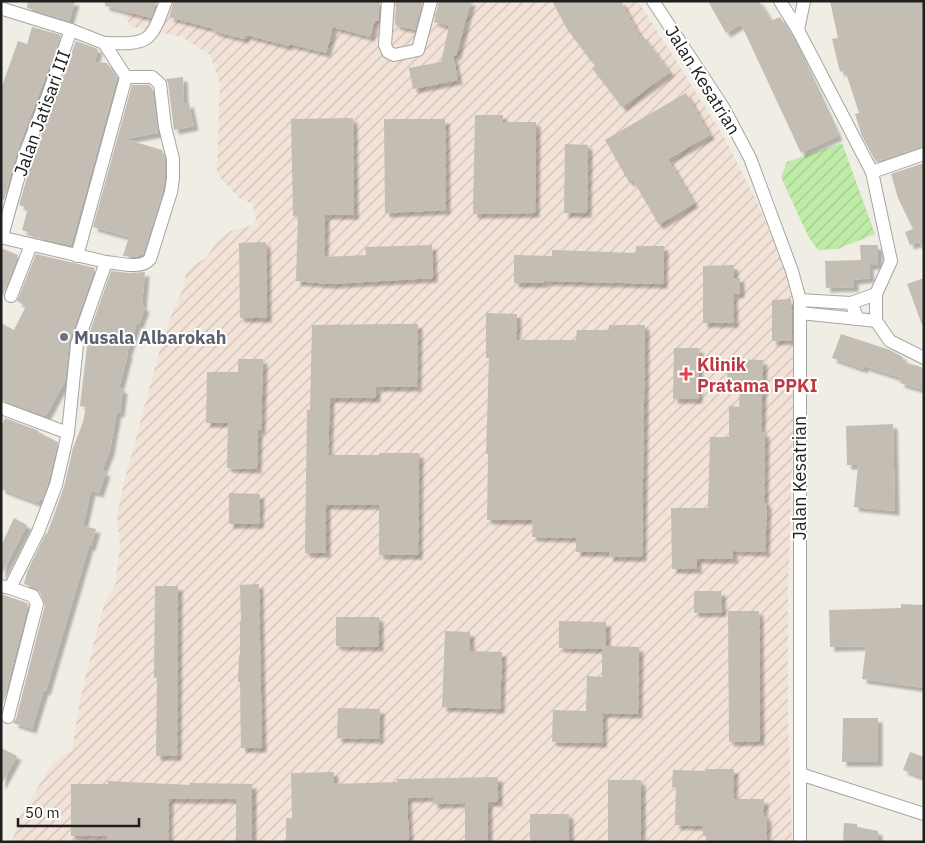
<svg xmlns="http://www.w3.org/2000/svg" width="925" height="843" viewBox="0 0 925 843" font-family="'IBM Plex Sans',sans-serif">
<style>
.military{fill:url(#military-furrows)}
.garden{fill:url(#garden-furrows)}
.building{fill:#c4bdb3;filter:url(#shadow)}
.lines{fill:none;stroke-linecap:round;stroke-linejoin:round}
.street-casing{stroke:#a5a5a5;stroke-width:14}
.street{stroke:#fff;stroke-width:12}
.worship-dot{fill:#6b7280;stroke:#fff;stroke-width:2}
.health-dot{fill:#e0444e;stroke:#fff;stroke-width:2}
.labels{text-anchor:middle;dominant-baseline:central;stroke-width:4;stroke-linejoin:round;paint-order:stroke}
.street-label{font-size:18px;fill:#1e1e1e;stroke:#fff}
.worship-label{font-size:18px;font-weight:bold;fill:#5b616d;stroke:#fff;text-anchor:start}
.health-label{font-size:18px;font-weight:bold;fill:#be3a42;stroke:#fff;text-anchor:start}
</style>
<defs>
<pattern id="military-furrows" width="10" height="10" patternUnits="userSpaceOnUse" patternTransform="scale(1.25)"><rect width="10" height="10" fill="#f2e2d7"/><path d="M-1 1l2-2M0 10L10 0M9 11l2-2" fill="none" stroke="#cfc1b8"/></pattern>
<pattern id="garden-furrows" width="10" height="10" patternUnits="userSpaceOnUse" patternTransform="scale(1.25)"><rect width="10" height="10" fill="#bfeba8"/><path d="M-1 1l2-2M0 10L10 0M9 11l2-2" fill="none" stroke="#a4c990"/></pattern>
<filter id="shadow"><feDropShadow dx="4.5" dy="4.5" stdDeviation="1" flood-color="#0004"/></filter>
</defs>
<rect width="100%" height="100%" fill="#efede4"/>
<polygon class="military" points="129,1 638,1 723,135 756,200 797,298 788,590 788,709 792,842 12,842 20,816 53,763 72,750 80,700 93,646 104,605 115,585 120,545 117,517 123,486 165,331 183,288 187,270 207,257 218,239 231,231 253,225 256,219 253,204 239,198 220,178 217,171 220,84 210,55 182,37 130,26 127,18"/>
<polygon class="garden" points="842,143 875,234 838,249 818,250 808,236 781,177 787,162"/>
<g class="building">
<polygon points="28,1 75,1 69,21 27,8"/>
<polygon points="105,1 157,1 151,18 105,6"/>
<polygon points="174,1 380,1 378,21 375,20 370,37 333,27 326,53 289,44 288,46 246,35 244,39 213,31 214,29 169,17"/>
<polygon points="396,1 423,1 415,30 395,25"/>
<polygon points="439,1 471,1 456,56 453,55 458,80 413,89 409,68 441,62 449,26 434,22"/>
<polygon points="552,1 621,1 640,37 642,35 670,72 622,107 592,68 595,66 567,29"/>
<polygon points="708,1 759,1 771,21 780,17 792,36 838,136 801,153 741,24 726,33"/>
<polygon points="830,1 924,1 924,146 876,162 862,136 855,114 859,113 845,70 840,72 832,39 838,38"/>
<polygon points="32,27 61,35 17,151 4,200 1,199 1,89 18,41 27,44"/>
<polygon points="76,41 98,49 95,62 107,63 117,78 71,245 38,238 39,236 22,230 28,208 19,205 33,157"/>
<polygon points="183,77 184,104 189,103 194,126 174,130 168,83 166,79"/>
<polygon points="132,85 149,85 152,88 158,133 125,139 162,150 165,160 165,178 161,198 143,254 135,257 123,256 129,237 93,227"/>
<polygon points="686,93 710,135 668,159 694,203 659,225 633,180 629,182 605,140"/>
<polygon points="475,115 503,115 503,122 536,122 535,213 473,214"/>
<polygon points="353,118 354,215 325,215 324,257 366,255 365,247 432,245 433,278 329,284 296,281 298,215 293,216 291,119"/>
<polygon points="384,119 445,119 446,210 385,213"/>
<polygon points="565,144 588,145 587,213 564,213"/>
<polygon points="924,163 924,252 919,242 910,245 905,232 913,229 898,198 891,174"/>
<polygon points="266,242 267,318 240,318 239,243"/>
<polygon points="860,245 878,245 878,265 869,265 870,278 854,280 854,287 826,288 825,261 861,260"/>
<polygon points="636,246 664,246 663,284 544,281 544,283 514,283 514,255 552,256 552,250 636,253"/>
<polygon points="1,248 18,255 3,295 1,294"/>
<polygon points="36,254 95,268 69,342 65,381 46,416 1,400 1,323 14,330 26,306 17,301"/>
<polygon points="734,265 733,278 740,278 740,293 733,294 734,323 703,323 703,266"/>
<polygon points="111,271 129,273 145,272 142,306 145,308 139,324 137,323 127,353 128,354 119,388 123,389 120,413 117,412 110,450 102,471 106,472 99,493 91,491 83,526 96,529 91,546 89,546 46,691 44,690 32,729 13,723 16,719 45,605 40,592 36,588 24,584 27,572 46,533 47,534 64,487 73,448 83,422 86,407 80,406 88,338 87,340"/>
<polygon points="924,278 924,324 922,325 907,284"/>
<polygon points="791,299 792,340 772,341 772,300"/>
<polygon points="486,313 517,314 516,340 576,340 577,330 609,330 609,325 645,325 642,557 609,557 609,552 576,552 576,538 532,537 533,520 487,520 488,454 486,454 489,358 486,358"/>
<polygon points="397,324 418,324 417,387 376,387 376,398 330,398 328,455 379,455 379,453 419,453 418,555 379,555 379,505 326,505 326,553 305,553 307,409 310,410 312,325"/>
<polygon points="841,334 890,350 903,357 901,361 924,368 924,390 900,383 901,378 864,366 863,369 832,358"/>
<polygon points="674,348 699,348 698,399 673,399"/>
<polygon points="238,359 263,359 261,430 258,430 257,469 227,468 228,423 206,423 207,372 238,372"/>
<polygon points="728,359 763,360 761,432 765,432 764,503 767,503 765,552 733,551 733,559 697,559 697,569 672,569 671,508 708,508 710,437 729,437 729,406 739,407 740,380 727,379"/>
<polygon points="5,418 39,431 38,432 58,442 48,483 42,500 40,499 38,503 1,489 1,427"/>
<polygon points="893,424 895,511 854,507 858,465 847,465 846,426"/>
<polygon points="229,493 260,494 259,524 229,524"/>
<polygon points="14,518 27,525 1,576 1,546"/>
<polygon points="259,584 262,748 241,748 240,682 238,682 239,655 240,655 240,621 241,621 240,585"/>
<polygon points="155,586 178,586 177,756 156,756 157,678 154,678"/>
<polygon points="694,591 721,591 722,612 694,613"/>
<polygon points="1,594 27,603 28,605 1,711"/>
<polygon points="901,604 924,605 924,688 862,679 866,646 830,647 829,610 901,608"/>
<polygon points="728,611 759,611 760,741 729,742"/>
<polygon points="336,617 379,617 379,647 336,646"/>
<polygon points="559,621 606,622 606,646 639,647 638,714 603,713 602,743 552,742 553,710 586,711 587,676 602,677 602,649 559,648"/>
<polygon points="445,631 470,632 470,651 502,652 500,709 442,707"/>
<polygon points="338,708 380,709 379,739 337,738"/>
<polygon points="843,718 878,718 878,762 842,762"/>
<polygon points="1,748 17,756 1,785"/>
<polygon points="910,752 924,757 924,778 903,770"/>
<polygon points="706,769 734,769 733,799 764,799 763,816 767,816 766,842 706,842 706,836 703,836 703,826 675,825 676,787 672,787 673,770 706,771"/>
<polygon points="334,772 334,784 397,782 397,779 498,777 498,802 488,802 488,842 465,842 465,803 433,804 433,797 407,798 409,842 286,842 286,818 292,818 291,773"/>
<rect x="608" y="780" width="33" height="62"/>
<polygon points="108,781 190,785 190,783 252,784 252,842 236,842 236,799 169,799 168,842 107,842 107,836 71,836 71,784 108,784"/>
<rect x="530" y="814" width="39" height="28"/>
<polygon points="844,823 857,824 857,827 878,831 878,842 843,842"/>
</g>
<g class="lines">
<defs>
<g id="street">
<polyline points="388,1 385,45 388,52 394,55 418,50 431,1"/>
<polyline points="653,1 723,107 750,158 792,271 800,300 800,842"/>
<polyline points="780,1 798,30 872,172 891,261 876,294 876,321 858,319 851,303 800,300"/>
<polyline points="3,9 71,30 104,43 126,77 77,256"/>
<polyline points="71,30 47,98 25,154 2,236 4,238 106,262"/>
<polyline points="798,30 804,1"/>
<path d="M 104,43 C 149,44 150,44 166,1"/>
<polyline points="872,172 924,154"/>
<polyline points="11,296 31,245"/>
<polyline points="851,303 876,294"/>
<polyline points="800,313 858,319"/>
<polyline points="876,321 890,341 924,358"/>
<polyline points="1,408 68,433 56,485 38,532 10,588 1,586"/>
<path d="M 68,433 L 77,344 L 106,262 C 119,263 141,270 150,259 L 171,192 L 173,179 L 173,159 L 165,127 L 160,84 L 152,77 L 126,77"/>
<polyline points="8,717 37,604 33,596 10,588"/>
<polyline points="800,774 924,814"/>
</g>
</defs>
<use href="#street" class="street-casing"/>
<use href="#street" class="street"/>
</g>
<circle class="worship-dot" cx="64" cy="337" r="5"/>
<path class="health-dot" d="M683.5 366.5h5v5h5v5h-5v5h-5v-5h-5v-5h5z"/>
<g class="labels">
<g class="street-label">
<text transform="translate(703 80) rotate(58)">Jalan Kesatrian</text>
<text transform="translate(42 113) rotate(-70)">Jalan Jatisari III</text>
<text transform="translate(799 478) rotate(-90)">Jalan Kesatrian</text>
</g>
<g class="worship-label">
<text x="74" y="337">Musala Albarokah</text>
</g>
<g class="health-label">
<text x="697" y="364">Klinik<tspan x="697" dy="21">Pratama PPKI</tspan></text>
</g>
</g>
<rect width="925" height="843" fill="none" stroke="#1e1e1e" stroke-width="5"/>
<path d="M18 818v8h121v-8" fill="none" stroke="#1e1e1e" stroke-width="2.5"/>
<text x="25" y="818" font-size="15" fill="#1e1e1e" stroke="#ffffff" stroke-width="4" paint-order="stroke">50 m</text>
</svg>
